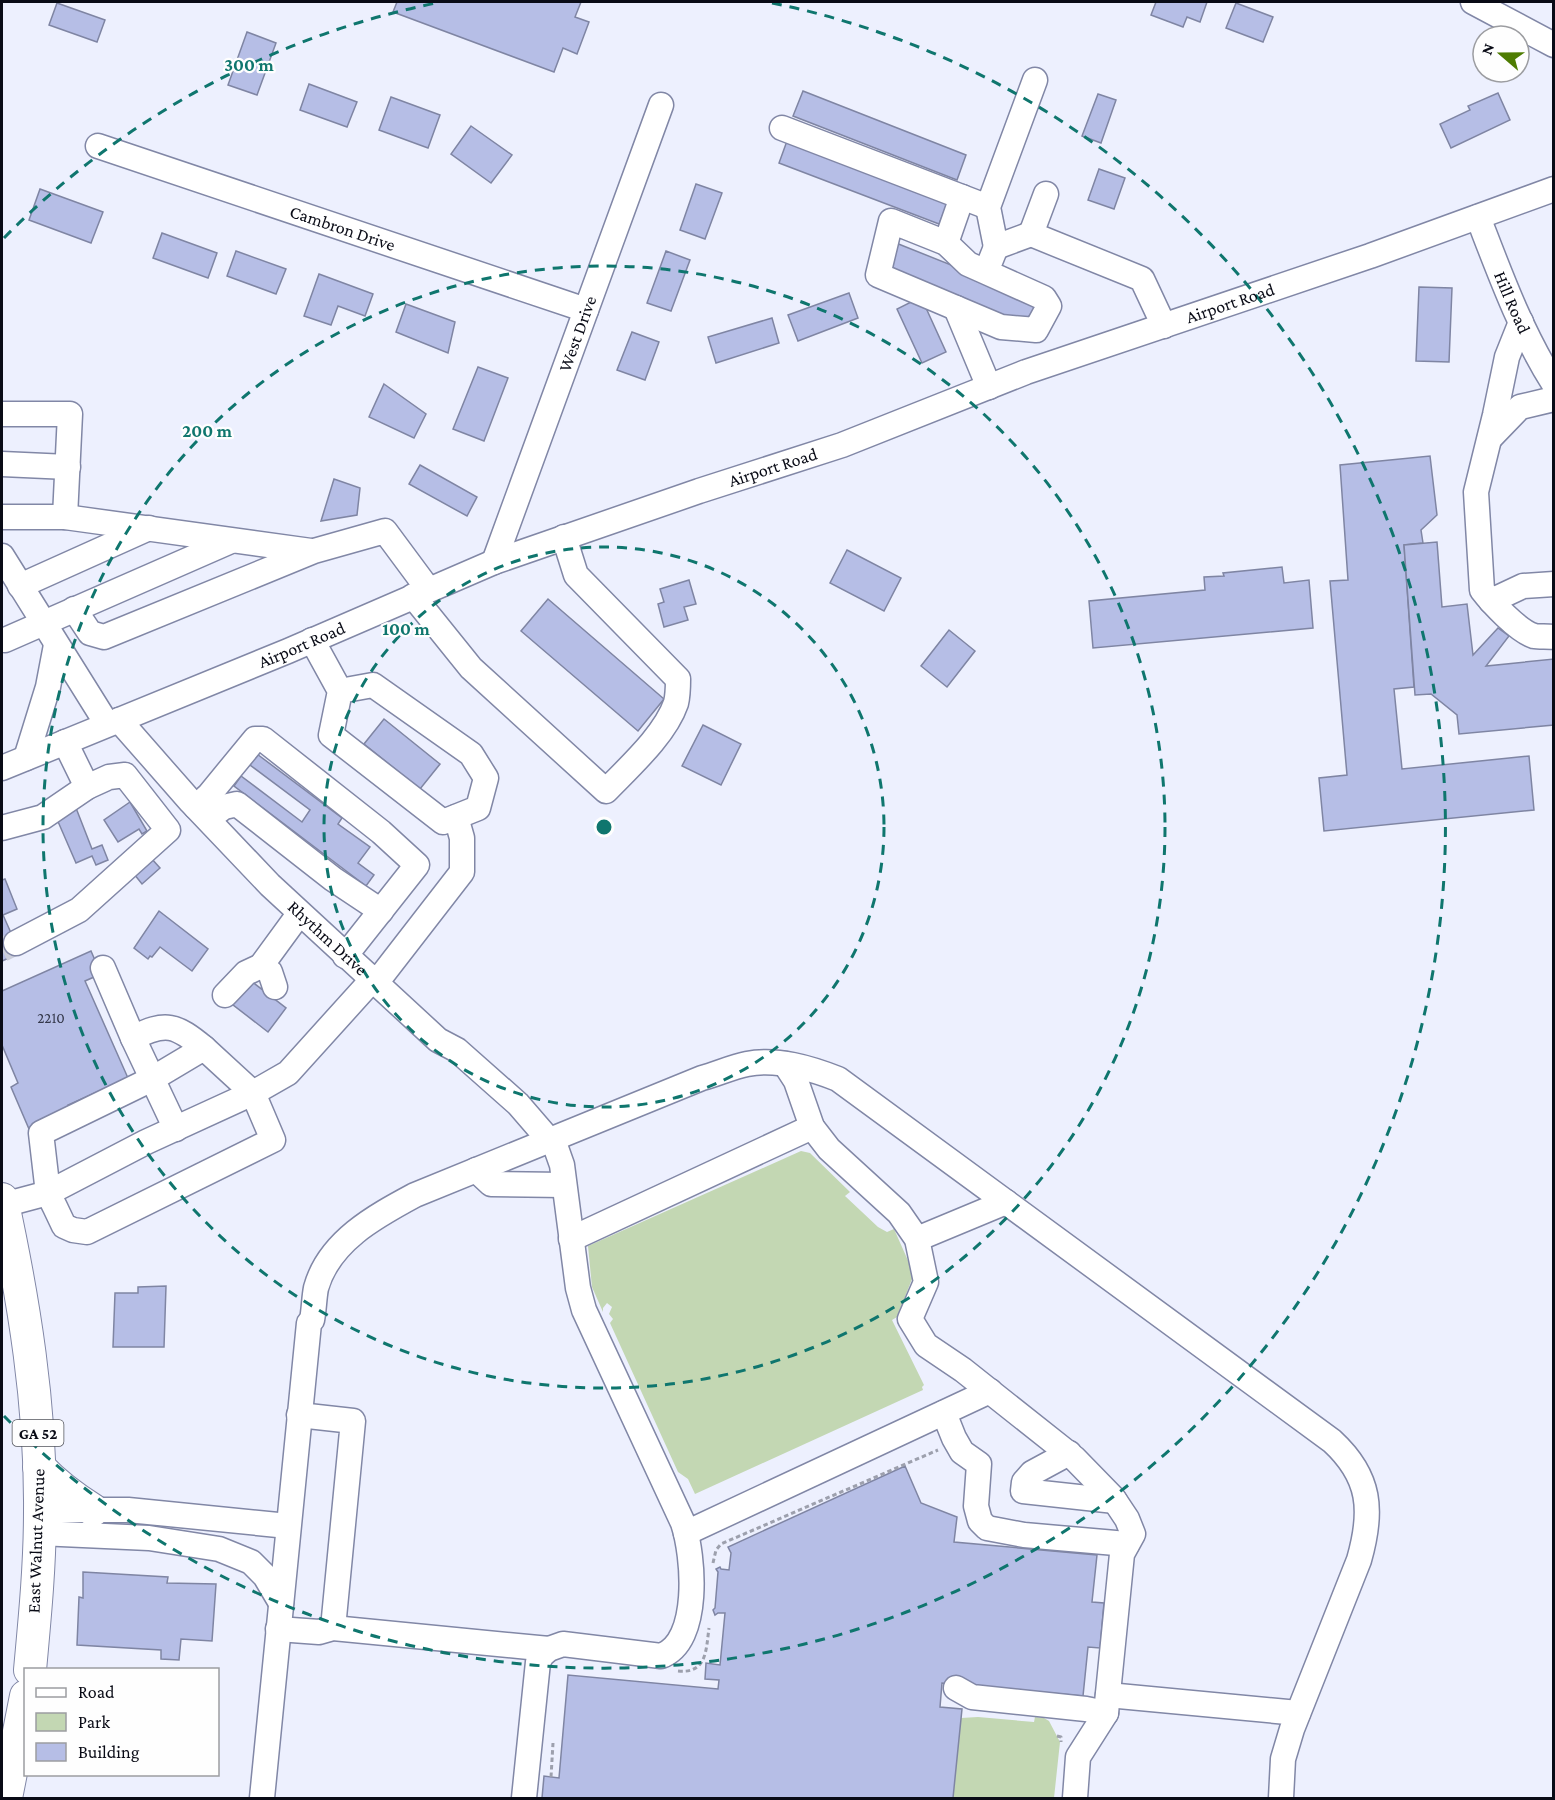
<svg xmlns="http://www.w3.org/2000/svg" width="1555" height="1800" viewBox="0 0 1555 1800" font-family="'Crimson Pro',serif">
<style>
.green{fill:#c3d7b3}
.building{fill:#b6bee6;stroke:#7f85a3;stroke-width:1.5}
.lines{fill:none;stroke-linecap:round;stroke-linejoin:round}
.minor-tunnel{stroke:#cbcedb;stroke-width:24;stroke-dasharray:24 12;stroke-linecap:butt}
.minor-casing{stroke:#8187a6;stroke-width:27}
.major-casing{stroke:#8187a6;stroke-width:34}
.path{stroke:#9da0ad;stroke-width:3;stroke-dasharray:4.5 3;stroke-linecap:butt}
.minor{stroke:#fff;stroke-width:24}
.major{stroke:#fff;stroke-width:32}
.ring{fill:none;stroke:#0f766e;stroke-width:3;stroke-dasharray:10 8}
.labels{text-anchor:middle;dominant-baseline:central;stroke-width:4.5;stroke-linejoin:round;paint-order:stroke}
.number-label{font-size:15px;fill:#34384a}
.shield{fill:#fefefe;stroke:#52545c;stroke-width:1.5}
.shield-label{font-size:16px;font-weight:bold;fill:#090b16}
.street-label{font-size:18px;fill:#090b16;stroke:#fefefe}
.centre{fill:#0f766e;stroke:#fefefe;stroke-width:3}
.ring-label{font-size:18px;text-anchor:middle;font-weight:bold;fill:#0f766e;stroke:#fefefe;stroke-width:4.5;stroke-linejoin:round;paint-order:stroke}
</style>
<rect width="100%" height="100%" fill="#edf0fe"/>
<g class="green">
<polygon points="801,1151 810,1153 850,1192 845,1196 878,1227 887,1232 894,1229 914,1274 897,1317 892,1320 924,1385 922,1387 923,1390 695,1494 688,1479 678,1472 610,1323 613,1319 609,1314 612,1307 607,1303 603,1308 603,1312 592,1287 588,1246"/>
<polygon points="978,1717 1034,1722 1035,1717 1044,1718 1049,1721 1060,1742 1054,1798 953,1798 961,1718"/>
</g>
<g class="building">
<polygon points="397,2 581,2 575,17 589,22 577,54 563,48 554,72 393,12"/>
<polygon points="1156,2 1207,2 1200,22 1187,17 1183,27 1151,15"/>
<polygon points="57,3 105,20 97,42 49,25"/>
<polygon points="1236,3 1273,17 1263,42 1226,28"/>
<polygon points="247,32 276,43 257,95 228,85"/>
<polygon points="309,84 357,102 347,127 300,110"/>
<polygon points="803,91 966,155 957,180 793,116"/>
<polygon points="1498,93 1510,120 1451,148 1440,124 1470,110 1468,106"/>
<polygon points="1098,94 1116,100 1101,143 1082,136"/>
<polygon points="391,97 440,115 428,148 379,130"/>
<polygon points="471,126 512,155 491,183 451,154"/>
<polygon points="787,141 948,202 939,224 779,163"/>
<polygon points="1099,169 1125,178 1114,209 1088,200"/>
<polygon points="696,184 722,193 705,239 680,230"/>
<polygon points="40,189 103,212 91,243 29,220"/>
<polygon points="162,233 217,253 208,278 153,258"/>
<polygon points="896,243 1041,301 1031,326 886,268"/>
<polygon points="236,251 286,269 276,294 227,276"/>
<polygon points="666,251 690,260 671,311 647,303"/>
<polygon points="319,274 373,294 365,316 338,306 331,325 304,316"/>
<polygon points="1419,287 1452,288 1449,362 1416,361"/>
<polygon points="849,293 858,318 798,341 788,315"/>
<polygon points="921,297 946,352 922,363 897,309"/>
<polygon points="406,304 455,322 448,353 396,332"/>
<polygon points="772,318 779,343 716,363 708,337"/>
<polygon points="632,332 659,342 645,380 617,370"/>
<polygon points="478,367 508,378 484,441 453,429"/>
<polygon points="384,384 426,414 414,438 369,417"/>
<polygon points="1430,456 1437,515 1421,530 1423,543 1404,545 1414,687 1394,689 1402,769 1529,756 1534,810 1324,831 1319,778 1347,775 1330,581 1348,580 1340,465"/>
<polygon points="420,465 477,497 467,516 409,484"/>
<polygon points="334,479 360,488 357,515 321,521"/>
<polygon points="1437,542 1442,607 1467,604 1473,655 1498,628 1509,636 1486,666 1554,659 1554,725 1459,734 1457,715 1431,694 1415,695 1404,545"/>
<polygon points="847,550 901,578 884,611 830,583"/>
<polygon points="1282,567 1284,583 1309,580 1313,628 1093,648 1089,601 1205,590 1204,577 1224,576 1223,573"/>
<polygon points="689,580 696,604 684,607 688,620 664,627 658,604 664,602 660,589"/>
<polygon points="548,599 664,699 638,731 521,631"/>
<polygon points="949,630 975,651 947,687 921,666"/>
<polygon points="384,719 440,764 420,789 364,744"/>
<polygon points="703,725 741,744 721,785 682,766"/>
<polygon points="257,754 342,818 338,824 370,847 358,863 374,875 366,886 234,786 241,776 302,822 310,810 250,765"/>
<polygon points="130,802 147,831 142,834 139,829 118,842 104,820"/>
<polygon points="76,808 92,849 102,845 108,860 96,865 92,856 76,863 56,817"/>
<polygon points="151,858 160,868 142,884 134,874"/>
<polygon points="5,879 17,909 3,915 20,953 2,961 2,880"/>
<polygon points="159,911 208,949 192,971 160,947 152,957 150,956 148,959 134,948"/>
<polygon points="91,951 101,974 85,981 128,1078 68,1105 71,1110 29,1129 11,1087 18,1083 2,1045 2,991"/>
<polygon points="246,977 286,1008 268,1032 228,1001"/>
<polygon points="166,1286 164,1347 113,1347 115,1293 138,1293 138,1287"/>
<polygon points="905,1466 921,1503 957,1517 954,1542 1097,1555 1092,1602 1104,1603 1100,1648 1088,1647 1083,1696 942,1683 940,1707 962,1709 953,1798 542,1798 544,1776 559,1778 568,1675 718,1689 719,1680 705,1679 706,1663 720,1665 725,1613 718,1613 715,1615 713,1610 715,1608 718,1572 716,1569 720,1567 721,1569 729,1570 731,1553 728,1547"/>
<polygon points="83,1572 168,1577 167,1583 216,1584 212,1641 181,1639 179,1660 161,1659 161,1650 77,1645 79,1597 83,1598"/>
</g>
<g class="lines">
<polyline class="minor-tunnel" points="2,950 16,943"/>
<defs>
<g id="minor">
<polyline points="1473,2 1554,45"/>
<polyline points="782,128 988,207"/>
<path id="s1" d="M 98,146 L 586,310"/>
<polyline points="1046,194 1031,234 1142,279 1164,326"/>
<path id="s2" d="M 1478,217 C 1500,274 1521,332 1554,384"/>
<polyline points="1031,234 996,247 988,207 1035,80"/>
<polyline points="946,243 962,197"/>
<polyline points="986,272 968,264 946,243 891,221 878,275 1001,327 1036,330 1049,306 1044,298 986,272 996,247"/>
<polyline points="956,308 989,387"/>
<path d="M 1521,322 L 1507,357 L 1495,415 L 1476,492 L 1482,590 C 1492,603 1518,631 1534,636 C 1539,637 1548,636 1554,637"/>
<polyline points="2,414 70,414 65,517"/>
<polyline points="1490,438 1520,407 1554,399"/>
<polyline points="2,464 68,467"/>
<polyline points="2,517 65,517 311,551"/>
<polyline points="2,556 107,724"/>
<path id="s3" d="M 494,562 L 661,105"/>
<polyline points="20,586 149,528"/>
<path d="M 413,596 L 471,668 L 606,791 C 629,767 665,735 676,703 C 678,695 678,687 678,679 L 576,575 L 564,537"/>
<polyline points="1491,601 1523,586 1554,584"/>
<polyline points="74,609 90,633 104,637 314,551 385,531 428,589"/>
<polyline points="5,640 231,541"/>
<polyline points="312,640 340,691 331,735 443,822 478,808 486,778 471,754 373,685 340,691"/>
<path id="s4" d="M 119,720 L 191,802 L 270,885 L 438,1040 L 457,1050 L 518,1104 L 556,1148 L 562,1165 L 578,1288 L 584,1310 L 683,1523 C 694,1556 701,1642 661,1656 L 563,1644 L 549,1649 L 542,1655 L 538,1662 L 524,1798"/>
<polyline points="65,742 87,787"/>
<polyline points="26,758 48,687 56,645"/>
<path id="s5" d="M 2,768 L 288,651 L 494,562 L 699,491 L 842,445 L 1026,372 L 1370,256 L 1554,189"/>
<polyline points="196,807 209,795 255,739 263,739 381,832 417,865 345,956"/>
<polyline points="208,819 224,807 237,804 333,879 381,911"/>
<polyline points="2,828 43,817 87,787 109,777 125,775 168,830 79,910 16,943"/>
<polyline points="261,966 270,972 275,987"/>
<polyline points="103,968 133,1038"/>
<polyline points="225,995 246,973 261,966 299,914"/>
<polygon points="204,1048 253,1093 273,1140 87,1232 73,1230 64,1226 55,1207 48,1193 41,1133 152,1079"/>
<polyline points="785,1064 796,1081 812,1127 829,1149 899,1213 917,1239 926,1282 910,1319 926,1345 963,1370 1074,1458 1113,1498 1127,1519 1133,1534 1122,1554 1106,1713 1078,1757 1075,1798"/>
<path d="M 176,1129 L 133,1038 C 166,1021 176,1025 204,1048"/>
<polyline points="476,1170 491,1184 564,1185"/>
<polyline points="3,1208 18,1201 48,1193 146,1142 253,1093 288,1073 372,980 383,974 462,872 462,838 456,817"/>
<polyline points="571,1239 812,1127"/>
<polyline points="917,1239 1006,1202"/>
<polyline points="944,1413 954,1438 962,1452 979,1464 976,1506 980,1521 987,1528 1024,1535 1127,1544"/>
<polyline points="299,1415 353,1421 333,1628"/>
<polyline points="1069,1453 1032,1473 1024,1482 1023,1491 1115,1501"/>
<polyline points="40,1510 128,1510 288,1526"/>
<polyline points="39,1533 149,1538 219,1549 251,1562 265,1576 281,1603"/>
<polyline points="686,1533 990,1391"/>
<polyline points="278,1629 319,1632 333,1628 549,1649"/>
<polyline points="956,1688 972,1697 1086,1709 1106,1713"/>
<polyline points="1108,1695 1298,1713"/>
<path d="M 262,1798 L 309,1323 L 312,1320 C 314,1310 314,1298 316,1288 C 329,1241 376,1216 415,1195 L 702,1078 C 717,1074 732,1067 747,1064 C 777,1058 810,1068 838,1079 L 1332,1441 C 1371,1477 1373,1511 1359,1560 L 1292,1729 L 1283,1759 L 1281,1798"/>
</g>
<g id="major">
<path d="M 2,1199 C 24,1301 41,1406 40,1511 C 40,1564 35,1616 30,1670"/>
<path d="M 39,1467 C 55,1484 72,1497 93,1510"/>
<polyline points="6,1798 26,1696"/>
</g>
</defs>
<use href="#minor" class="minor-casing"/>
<use href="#major" class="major-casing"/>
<g class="path">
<polyline points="713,1563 716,1550 721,1544 938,1450"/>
<path d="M 678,1671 C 707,1674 706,1650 709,1628"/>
<polyline points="1057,1736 1061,1737 1061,1742"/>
<polyline points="551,1777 553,1743"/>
</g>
<use href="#minor" class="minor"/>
<use href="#major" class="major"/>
</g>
<g class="ring">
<circle cx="604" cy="827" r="280"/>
<circle cx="604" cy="827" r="561"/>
<path d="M4 238A841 841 0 0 1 436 3M772 3A841 841 0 1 1 4 1416"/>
</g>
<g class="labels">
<g class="number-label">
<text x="51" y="1018">2210</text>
</g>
<rect class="shield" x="12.5" y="1420" width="51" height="26" rx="4.5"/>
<g class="shield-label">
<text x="38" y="1433">GA 52</text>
</g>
<g class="street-label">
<text stroke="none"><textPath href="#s1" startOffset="258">Cambron Drive</textPath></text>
<text stroke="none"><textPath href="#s2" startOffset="92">Hill Road</textPath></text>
<text stroke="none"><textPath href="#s5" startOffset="1314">Airport Road</textPath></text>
<text stroke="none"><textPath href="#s3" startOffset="243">West Drive</textPath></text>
<text stroke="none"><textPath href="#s5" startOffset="828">Airport Road</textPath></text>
<text stroke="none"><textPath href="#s5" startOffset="324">Airport Road</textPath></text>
<text stroke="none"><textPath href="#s4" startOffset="302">Rhythm Drive</textPath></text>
<text transform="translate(36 1541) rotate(-88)">East Walnut Avenue</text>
</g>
</g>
<circle cx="604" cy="827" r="9" class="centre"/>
<g class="ring-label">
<text x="249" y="71">300 m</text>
<text x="207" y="437">200 m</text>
<text x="406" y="635">100 m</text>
</g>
<rect width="1555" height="1800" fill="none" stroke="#090b16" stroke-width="6"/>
<rect x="24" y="1668" width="195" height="108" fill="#fefefe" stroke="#9c9da1" stroke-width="1.5"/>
<rect x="36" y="1688" width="30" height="9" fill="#ffffff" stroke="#9c9da1" stroke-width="1.5"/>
<text x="78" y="1698" font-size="18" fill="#090b16">Road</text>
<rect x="36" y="1713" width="30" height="18" fill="#c3d7b3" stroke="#9c9da1" stroke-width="1.5"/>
<text x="78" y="1728" font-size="18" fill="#090b16">Park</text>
<rect x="36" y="1743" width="30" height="18" fill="#b6bee6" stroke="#9c9da1" stroke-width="1.5"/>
<text x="78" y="1758" font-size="18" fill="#090b16">Building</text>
<g transform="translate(1501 54) rotate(290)"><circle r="28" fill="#fefefe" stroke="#9c9da1" stroke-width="1.5"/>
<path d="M0-4.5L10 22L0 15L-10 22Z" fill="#4e7c02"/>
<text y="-9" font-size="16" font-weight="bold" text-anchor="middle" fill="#090b16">N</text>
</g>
</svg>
